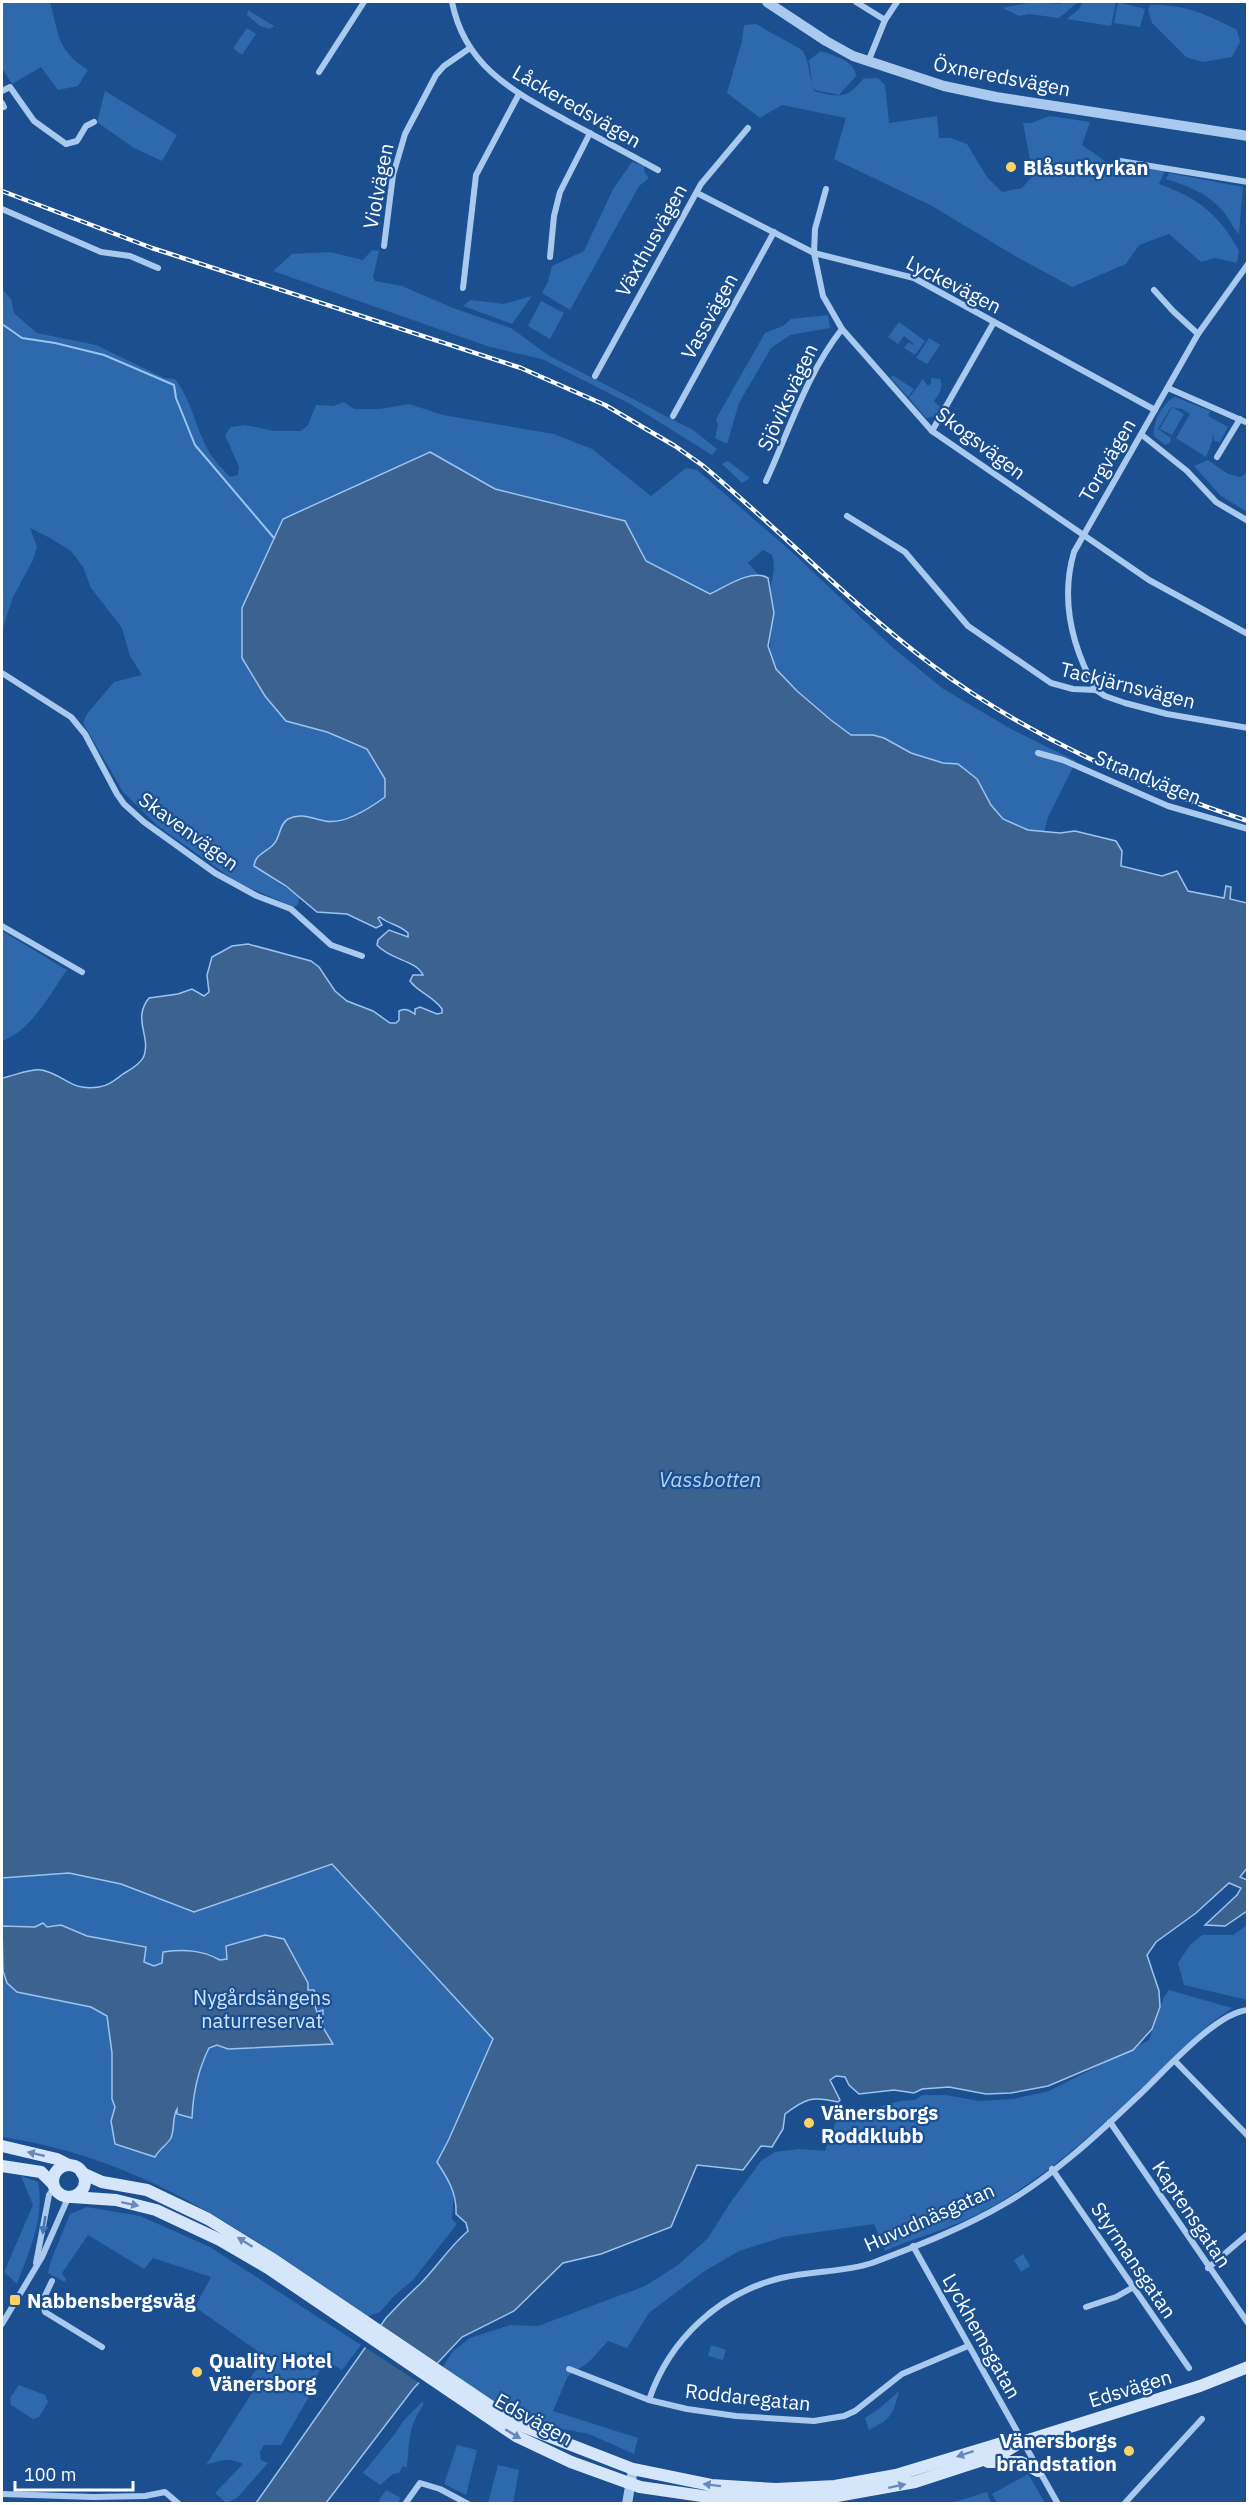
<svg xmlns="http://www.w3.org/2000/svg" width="1249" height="2505" viewBox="0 0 1249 2505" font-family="'IBM Plex Sans',sans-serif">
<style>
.green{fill:#2e69ad}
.water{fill:#3c6290;stroke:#9cc4f0;stroke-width:1.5}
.pier{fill:#1b4f8f}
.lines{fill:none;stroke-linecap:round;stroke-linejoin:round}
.stream{stroke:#9cc4f0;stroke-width:2}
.minor{stroke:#a9c9ee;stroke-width:6}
.tertiary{stroke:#a9c9ee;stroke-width:10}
.secondary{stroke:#d6e6fa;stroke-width:12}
.rail-casing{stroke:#fff;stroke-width:4.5}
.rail{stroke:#1b4f8f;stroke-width:2;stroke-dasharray:7;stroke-linecap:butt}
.oneway{fill:#668bba}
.oneway2{fill:#4674ac}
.poi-dot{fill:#ffd166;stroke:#1b4f8f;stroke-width:2}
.labels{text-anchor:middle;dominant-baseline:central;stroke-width:4.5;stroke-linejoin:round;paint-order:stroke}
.street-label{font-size:20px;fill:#fff;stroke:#1b4f8f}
.poi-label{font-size:20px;font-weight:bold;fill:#fff;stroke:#1b4f8f;text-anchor:start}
.park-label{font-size:20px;fill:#cfe3fa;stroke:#1b4f8f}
.water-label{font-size:21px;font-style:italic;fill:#b5d3f5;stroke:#1b4f8f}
</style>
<rect width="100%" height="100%" fill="#1b4f8f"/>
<g class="green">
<path d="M 2,2 L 50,2 C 59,35 57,50 88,70 L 78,86 L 58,90 L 41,67 L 12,84 L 2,68 Z"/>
<polygon points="1032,2 1060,4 1063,2 1078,2 1059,18 1029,14 1019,16 1003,8"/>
<polygon points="1083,2 1116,2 1111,26 1067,19 1079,9"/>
<polygon points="1118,2 1145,9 1140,27 1114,23"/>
<path d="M 1150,5 C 1185,4 1206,14 1237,30 L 1240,42 L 1232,57 L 1203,62 L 1186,57 L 1152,23 L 1148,10 Z"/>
<polygon points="248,10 274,26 270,29 260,26 247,15"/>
<path d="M 756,24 L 802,50 C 809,59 808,72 812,83 L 809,60 L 821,51 C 833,56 855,60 856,76 L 839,95 L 815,90 L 813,86 L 814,91 C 838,97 847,100 863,79 L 878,78 L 885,85 L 889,123 L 937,116 L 939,138 L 951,138 L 967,144 L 987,177 L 1002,192 L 1022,188 L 1033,175 L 1023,123 L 1031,123 L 1050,116 L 1090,122 L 1082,145 L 1112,166 L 1165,171 L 1159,184 C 1197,197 1220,215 1239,251 L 1237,263 L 1215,258 L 1201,262 L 1169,234 L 1139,245 L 1126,264 L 1072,287 L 1015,256 L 932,206 L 834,159 L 846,118 L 782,105 L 760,118 L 727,93 L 742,41 L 744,25 Z"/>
<polygon points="247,28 256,34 242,55 233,48"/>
<polygon points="105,91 177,135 162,161 134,148 97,122"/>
<polygon points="632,162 644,166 645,173 649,178 639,186 570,310 542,293 548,282 552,266 584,251 613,189"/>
<path d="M 1169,173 L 1243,187 L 1239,234 C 1232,227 1229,218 1223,211 C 1207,193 1188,186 1166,179 Z"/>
<polygon points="372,250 379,251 373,277 375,281 402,286 453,308 511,328 548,355 693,430 717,449 712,455 632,405 542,359 490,347 273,271 292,254 330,252 363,260"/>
<path d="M 2,289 L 11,299 L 14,313 L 37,333 L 96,345 L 164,378 L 175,379 C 192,401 195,427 209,452 C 214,461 223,469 230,477 L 238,475 L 239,467 L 225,435 L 231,427 L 245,425 L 274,431 L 301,431 L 308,425 L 316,405 L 333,406 L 344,402 L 354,409 L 380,409 L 409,404 L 443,415 L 554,434 L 592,449 L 651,496 L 686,468 L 697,470 L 792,552 L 891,646 L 942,688 L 1011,729 L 1076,761 L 1048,817 L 1044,832 L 1028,830 L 1003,819 L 991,805 L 977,779 L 958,764 L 943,763 L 911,753 L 884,738 L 873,735 L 851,735 L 781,677 C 764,651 772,642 773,614 C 774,607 770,599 770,591 C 772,577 776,569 772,555 L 763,550 L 748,563 L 759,575 L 742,578 L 710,594 L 646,561 L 625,521 L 495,489 L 430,452 L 265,696 L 286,722 L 327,732 L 367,749 L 385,779 L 385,797 C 371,808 344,825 325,821 C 312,819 301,812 288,819 C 278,825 282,835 275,843 C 268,853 255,852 254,866 L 299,897 L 298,905 L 294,907 L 238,883 L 158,826 L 123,792 L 83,723 L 87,714 L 114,682 L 142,675 L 130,656 L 122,628 L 91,588 L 83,567 L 71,551 L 50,538 L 30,528 L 37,547 L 33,560 L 13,597 L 2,630 Z"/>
<polygon points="532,296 512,324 463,306 470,300 504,304"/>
<polygon points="541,301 564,313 550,339 528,326"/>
<polygon points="828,315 830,328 790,335 771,348 739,403 727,444 715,438 718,425 716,419 765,333 783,326 791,319"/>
<polygon points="899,322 925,341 915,355 904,348 909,342 913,345 914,344 904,336 898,344 888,337"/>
<polygon points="929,338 940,345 927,364 916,358"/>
<polygon points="892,375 914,389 908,397 891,378"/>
<path d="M 931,378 L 940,379 C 944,388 939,394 934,401 L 940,407 L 935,416 L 926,418 L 909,398 L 923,379 L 928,386 L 931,383 Z"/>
<path d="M 1175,397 L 1210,411 L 1208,416 L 1228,427 L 1220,442 L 1214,441 L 1213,432 L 1212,442 L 1206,457 L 1176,438 L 1190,414 L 1182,409 L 1171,407 L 1158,429 L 1171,438 L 1170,443 L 1165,445 L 1154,436 C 1152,423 1163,402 1175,397 Z"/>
<polygon points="1172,407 1184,414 1172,435 1160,429"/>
<polygon points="1208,460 1228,474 1240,477 1247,473 1247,512 1221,496 1194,466"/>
<polygon points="728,461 750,478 742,483 722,464"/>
<path d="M 2,931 L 67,970 C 50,994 31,1031 2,1041 Z"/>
<path d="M 313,1769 L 551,2018 L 449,2180 L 454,2192 L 452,2219 L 457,2224 L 413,2280 L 394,2296 L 380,2312 L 366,2317 C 252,2236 145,2158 2,2137 L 2,1823 Z"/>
<polygon points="1247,1925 1247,2000 1184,1985 1178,1963 1190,1945 1202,1935 1233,1935"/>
<path d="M 1169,1990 L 1232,2008 L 1211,2023 C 1140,2087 1072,2163 986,2210 C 954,2228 918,2236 885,2251 L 874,2224 L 783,2237 L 739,2251 L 703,2272 L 649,2313 L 627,2348 L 608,2341 L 589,2362 L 568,2376 L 553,2411 L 638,2438 L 634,2454 L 589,2434 L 543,2425 L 508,2410 L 442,2368 L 453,2351 L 470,2338 L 510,2325 L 538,2326 L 645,2286 L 678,2265 L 708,2238 L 730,2203 L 761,2161 L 775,2152 L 798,2149 L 825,2151 L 837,2118 L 900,2101 L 915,2100 L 923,2095 L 946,2095 L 979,2101 L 1013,2099 L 1049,2091 L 1149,2040 L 1164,1997 Z"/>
<path d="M 21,2176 L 38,2182 C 45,2219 29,2251 17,2284 L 4,2272 L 33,2205 Z"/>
<path d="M 87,2207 L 140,2216 L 210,2247 L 361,2345 L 342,2370 L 330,2363 C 321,2368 316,2372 317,2383 L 281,2445 L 264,2445 L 260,2452 L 261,2460 L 268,2463 L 237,2498 L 226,2503 L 215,2493 L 243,2464 C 229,2457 220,2460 206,2465 L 255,2388 L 247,2383 L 260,2364 L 251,2357 L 256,2350 L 195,2307 L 211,2277 L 153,2258 L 144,2269 L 88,2235 L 62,2273 L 66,2279 L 65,2282 L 48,2273 L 50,2263 L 70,2214 Z"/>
<polygon points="1023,2254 1030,2266 1021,2272 1014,2260"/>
<polygon points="711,2345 726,2350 723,2360 708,2356"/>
<polygon points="19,2385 45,2395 48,2402 39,2417 33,2419 11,2405 10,2398"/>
<path d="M 899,2391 C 893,2415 891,2419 869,2430 L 865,2418 L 880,2408 Z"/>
<path d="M 422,2402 L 424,2404 C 407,2429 410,2440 407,2468 L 403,2466 L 399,2473 L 393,2474 L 380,2485 L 363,2473 L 394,2435 L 404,2420 Z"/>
<polygon points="457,2445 477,2450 466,2495 444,2484"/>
<polygon points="498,2465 519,2470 513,2503 488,2503"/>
<polygon points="1028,2474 1045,2503 997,2503 992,2494"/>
<polygon points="386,2490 401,2498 398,2503 380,2503 379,2500"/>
<polygon points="987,2492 991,2503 951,2503"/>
</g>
<g class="water">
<path d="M 430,452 L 495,489 L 625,521 L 646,561 L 710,594 C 725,587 752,568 768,578 L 774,613 L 768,646 L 776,669 L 797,691 L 831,720 L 851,735 L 873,735 L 884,738 L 911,753 L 943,763 L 958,764 L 977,779 L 991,805 L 1003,819 L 1028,830 L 1060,833 L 1075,831 L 1116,841 L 1122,851 L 1121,866 L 1162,876 L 1177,871 L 1188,891 L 1224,898 L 1226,886 L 1231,887 L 1230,899 L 1247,903 L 1248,1867 L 1240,1877 L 1247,1880 L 1247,1911 L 1225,1926 L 1205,1925 L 1237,1895 L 1241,1888 L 1229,1883 L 1196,1913 L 1156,1942 L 1147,1955 L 1159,1991 L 1160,2007 L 1152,2029 L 1133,2050 L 1048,2086 L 1011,2093 L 986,2094 L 949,2087 L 922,2089 L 914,2093 L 894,2090 L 859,2094 L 849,2085 L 845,2077 L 836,2076 L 830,2080 L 840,2100 L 838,2102 C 812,2096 806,2098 785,2114 L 783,2129 L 772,2147 L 761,2146 L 743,2170 L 697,2165 L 671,2227 L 601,2254 L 563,2263 L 514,2311 L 462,2337 L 413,2389 L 326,2503 L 256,2503 L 386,2318 C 397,2306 408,2295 420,2284 C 437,2267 449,2247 468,2231 L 466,2223 L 456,2214 C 457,2193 448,2179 437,2162 L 449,2139 L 493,2039 L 332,1864 L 194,1912 L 121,1884 L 69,1873 L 2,1878 L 2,1078 C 14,1076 30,1068 42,1070 C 67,1076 69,1091 99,1087 C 108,1086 115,1080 123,1074 C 130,1070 141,1064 144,1056 C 151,1036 132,1019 149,998 L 178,994 L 192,989 L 204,996 L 209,992 L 207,975 L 212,957 L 232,946 L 248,944 L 311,961 L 319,967 L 335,991 L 347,1001 L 373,1011 L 390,1023 L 396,1023 L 399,1020 L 399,1011 C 407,1008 408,1010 415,1014 L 415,1009 L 420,1007 L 437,1014 L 442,1013 L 442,1009 C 433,996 419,993 410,981 L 413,975 L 423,975 C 416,960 390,960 377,945 L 378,940 L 389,930 L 408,937 L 408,933 C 398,924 390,925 380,917 L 378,918 L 382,925 L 376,928 L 347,914 L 317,912 L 286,886 L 254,866 C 255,855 264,853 272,846 C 281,839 278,825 288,819 C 302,812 312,819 325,821 C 344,825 370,808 385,797 L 385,779 L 367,749 L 327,732 L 286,721 L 265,696 L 242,658 L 242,608 L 283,519 Z"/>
<path d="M 43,1923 L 47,1927 L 61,1925 L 87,1936 L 146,1947 L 144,1962 L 154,1966 L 162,1963 L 163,1952 C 184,1949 202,1950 220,1960 L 227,1959 L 226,1946 L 265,1935 L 284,1939 L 308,1983 L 308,1990 L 314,1990 L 317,1999 L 313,2000 L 317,2012 L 323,2010 L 323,2021 L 321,2024 L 333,2044 L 228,2049 L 217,2045 L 209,2048 C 198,2070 193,2093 192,2118 L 177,2114 L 177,2109 C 172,2118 175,2128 171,2138 C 167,2145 159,2149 155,2157 L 115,2144 L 111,2121 L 115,2107 L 112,2099 L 112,2053 L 107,2016 L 91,2007 L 17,1992 L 7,1983 L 3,1971 L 2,1926 L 35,1927 Z"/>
</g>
<polygon class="pier" points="378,2324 439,2364 421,2384 363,2346"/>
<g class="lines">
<polyline class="stream" points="2,324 22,338 55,343 104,355 174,385 176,398 195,445 274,538"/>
<g class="minor">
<path d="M 452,2 C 465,68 515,92 569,122 C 599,138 628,154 658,170"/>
<polyline points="856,2 885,20"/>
<polyline points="868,62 885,20 897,2"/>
<polyline points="319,72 364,2"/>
<polyline points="2,91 10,87 34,121 66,144 77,141 86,126 94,122"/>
<polyline points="2,103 4,107"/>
<polyline points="1120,161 1248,182"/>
<polyline points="826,189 815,229 814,253 823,296 842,329 932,431 1149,580 1248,634"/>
<polyline points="697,193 814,253 914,278 1155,410"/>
<polyline points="2,209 101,252 130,256 158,268"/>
<polyline points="384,246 393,175 405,134 436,75 444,66 470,48"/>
<polyline points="550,257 554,216 560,192 590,133"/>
<polyline points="463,288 476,175 519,94"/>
<polyline points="1154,290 1173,311 1198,334"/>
<polyline points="595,376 701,184 748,128"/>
<polyline points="1168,388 1248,423"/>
<polyline points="673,416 774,232"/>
<polyline points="932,431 994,322"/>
<polyline points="1142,435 1187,471 1216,502 1248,521"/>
<polyline points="1217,457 1240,419"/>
<path d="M 766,481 C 789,431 807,373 842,329"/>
<polyline points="847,516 905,552 968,626 1051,683 1073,689 1096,690 1105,696 1125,703 1167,714 1248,728"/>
<polyline points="2,673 71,717 85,734 117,794 124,804 144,822 215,873 257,896 291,909 331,945 362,956"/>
<path d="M 1096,690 C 1072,647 1060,600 1074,552 L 1198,334 L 1248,264"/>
<polyline points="1038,753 1063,760 1168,806 1248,829"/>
<polyline points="2,926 82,972"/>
<polyline points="1175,2061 1248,2136"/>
<polyline points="1110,2122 1248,2323"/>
<polyline points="1052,2169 1189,2368"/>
<polyline points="913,2246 1058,2504"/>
<polyline points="36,2263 49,2195 54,2188"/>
<polyline points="1208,2268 1248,2234"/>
<polyline points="52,2281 42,2302 45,2312 102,2347"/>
<polyline points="1086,2307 1116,2297 1132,2288"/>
<polyline points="2,2324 42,2257 68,2198"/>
<polyline points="569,2369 649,2400 687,2409 736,2416 814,2421 844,2416 855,2411 902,2374 968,2346"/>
<path d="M 649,2400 C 669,2340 719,2293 781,2278 C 812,2270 842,2273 872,2263 C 917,2246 964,2228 1006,2203 C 1054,2175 1097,2135 1137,2097 C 1162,2074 1216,2012 1248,2010"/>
<polyline points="2,2494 93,2497 145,2496 165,2492 179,2504"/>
<polyline points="405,2504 420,2483 440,2489 468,2504"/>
<polyline points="1124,2504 1202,2419"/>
</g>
<g class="tertiary">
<polyline points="767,2 826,41 853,56 944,86 996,97 1248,136"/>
<polyline points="627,2504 633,2469"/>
</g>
<g class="secondary">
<polyline points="2,2146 57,2159 69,2165"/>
<circle cx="69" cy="2181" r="16"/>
<polyline points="2,2166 41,2172 53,2184"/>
<polyline points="82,2173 102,2182 147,2190 208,2219 271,2258 517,2424 633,2469 711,2485 776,2489 835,2486 896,2475 1005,2442 1022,2442 1200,2386 1248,2367"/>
<polyline points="72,2197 116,2200 156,2210 220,2240 268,2268 516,2436 571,2462 640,2487 702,2496 780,2499 837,2496 915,2482 1001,2454 1021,2442"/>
<polyline points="988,2462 1021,2462 1038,2471"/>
</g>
<defs>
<path id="rail" d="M 2,191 L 152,248 L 521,368 L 605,405 L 675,446 L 702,465 C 780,530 851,604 932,665 C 1027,736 1136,784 1248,821"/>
</defs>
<use href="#rail" class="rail-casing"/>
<use href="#rail" class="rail"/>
</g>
<defs><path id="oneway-solid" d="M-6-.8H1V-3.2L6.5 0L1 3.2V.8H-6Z" transform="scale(1.5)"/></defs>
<g class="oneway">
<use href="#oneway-solid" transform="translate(36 2154) rotate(-167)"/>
<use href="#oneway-solid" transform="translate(130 2204) rotate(12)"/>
<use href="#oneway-solid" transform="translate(245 2242) rotate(-148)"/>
<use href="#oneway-solid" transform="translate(513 2434) rotate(31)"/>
<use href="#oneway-solid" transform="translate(965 2454) rotate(162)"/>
<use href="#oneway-solid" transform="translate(712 2485) rotate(-173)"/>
<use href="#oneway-solid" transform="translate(897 2486) rotate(-12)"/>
</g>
<use class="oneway2" href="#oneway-solid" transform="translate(44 2225) rotate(99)"/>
<g class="poi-dot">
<circle cx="1011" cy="167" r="6"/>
<circle cx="809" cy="2123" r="6"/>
<rect x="9" y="2294" width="12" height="12" rx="3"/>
<circle cx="197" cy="2372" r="6"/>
<circle cx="1129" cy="2451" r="6"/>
</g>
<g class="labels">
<g class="street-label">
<text transform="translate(1002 76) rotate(11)">Öxneredsvägen</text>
<text transform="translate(577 106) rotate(30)">Låckeredsvägen</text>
<text transform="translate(378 186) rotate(-79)">Violvägen</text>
<text transform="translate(651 240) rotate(-61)">Växthusvägen</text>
<text transform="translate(954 284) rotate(27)">Lyckevägen</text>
<text transform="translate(709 316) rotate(-61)">Vassvägen</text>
<text transform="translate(787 397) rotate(-65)">Sjöviksvägen</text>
<text transform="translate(981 443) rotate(37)">Skogsvägen</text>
<text transform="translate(1107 460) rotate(-60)">Torgvägen</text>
<text transform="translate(1128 685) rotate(14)">Tackjärnsvägen</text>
<text transform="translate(1148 777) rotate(22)">Strandvägen</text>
<text transform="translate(189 831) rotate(36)">Skavenvägen</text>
<text transform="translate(1192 2214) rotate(56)">Kaptensgatan</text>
<text transform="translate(929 2217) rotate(-24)">Huvudnäsgatan</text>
<text transform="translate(1134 2260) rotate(56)">Styrmansgatan</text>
<text transform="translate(982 2336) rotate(61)">Lyckhemsgatan</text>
<text transform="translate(1130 2388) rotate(-17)">Edsvägen</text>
<text transform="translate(748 2397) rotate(6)">Roddaregatan</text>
<text transform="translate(534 2419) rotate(29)">Edsvägen</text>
</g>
<g class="poi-label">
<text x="1023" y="167">Blåsutkyrkan</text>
<text x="821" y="2112">Vänersborgs<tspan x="821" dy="23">Roddklubb</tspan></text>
<text x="27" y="2300">Nabbensbergsväg</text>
<text x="209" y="2360">Quality Hotel<tspan x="209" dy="23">Vänersborg</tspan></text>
<text x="1117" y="2440" text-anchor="end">Vänersborgs<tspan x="1117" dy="23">brandstation</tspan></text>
</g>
<g class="park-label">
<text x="262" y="1997">Nygårdsängens<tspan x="262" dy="23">naturreservat</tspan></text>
</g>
<g class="water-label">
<text x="710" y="1479">Vassbotten</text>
</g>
</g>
<rect width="1249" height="2505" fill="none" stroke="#ffffff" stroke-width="6"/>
<path d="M15 2481v9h118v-9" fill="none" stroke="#ffffff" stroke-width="3"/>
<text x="24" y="2481" font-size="18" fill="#ffffff" stroke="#1b4f8f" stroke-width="4.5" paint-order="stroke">100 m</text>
</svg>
